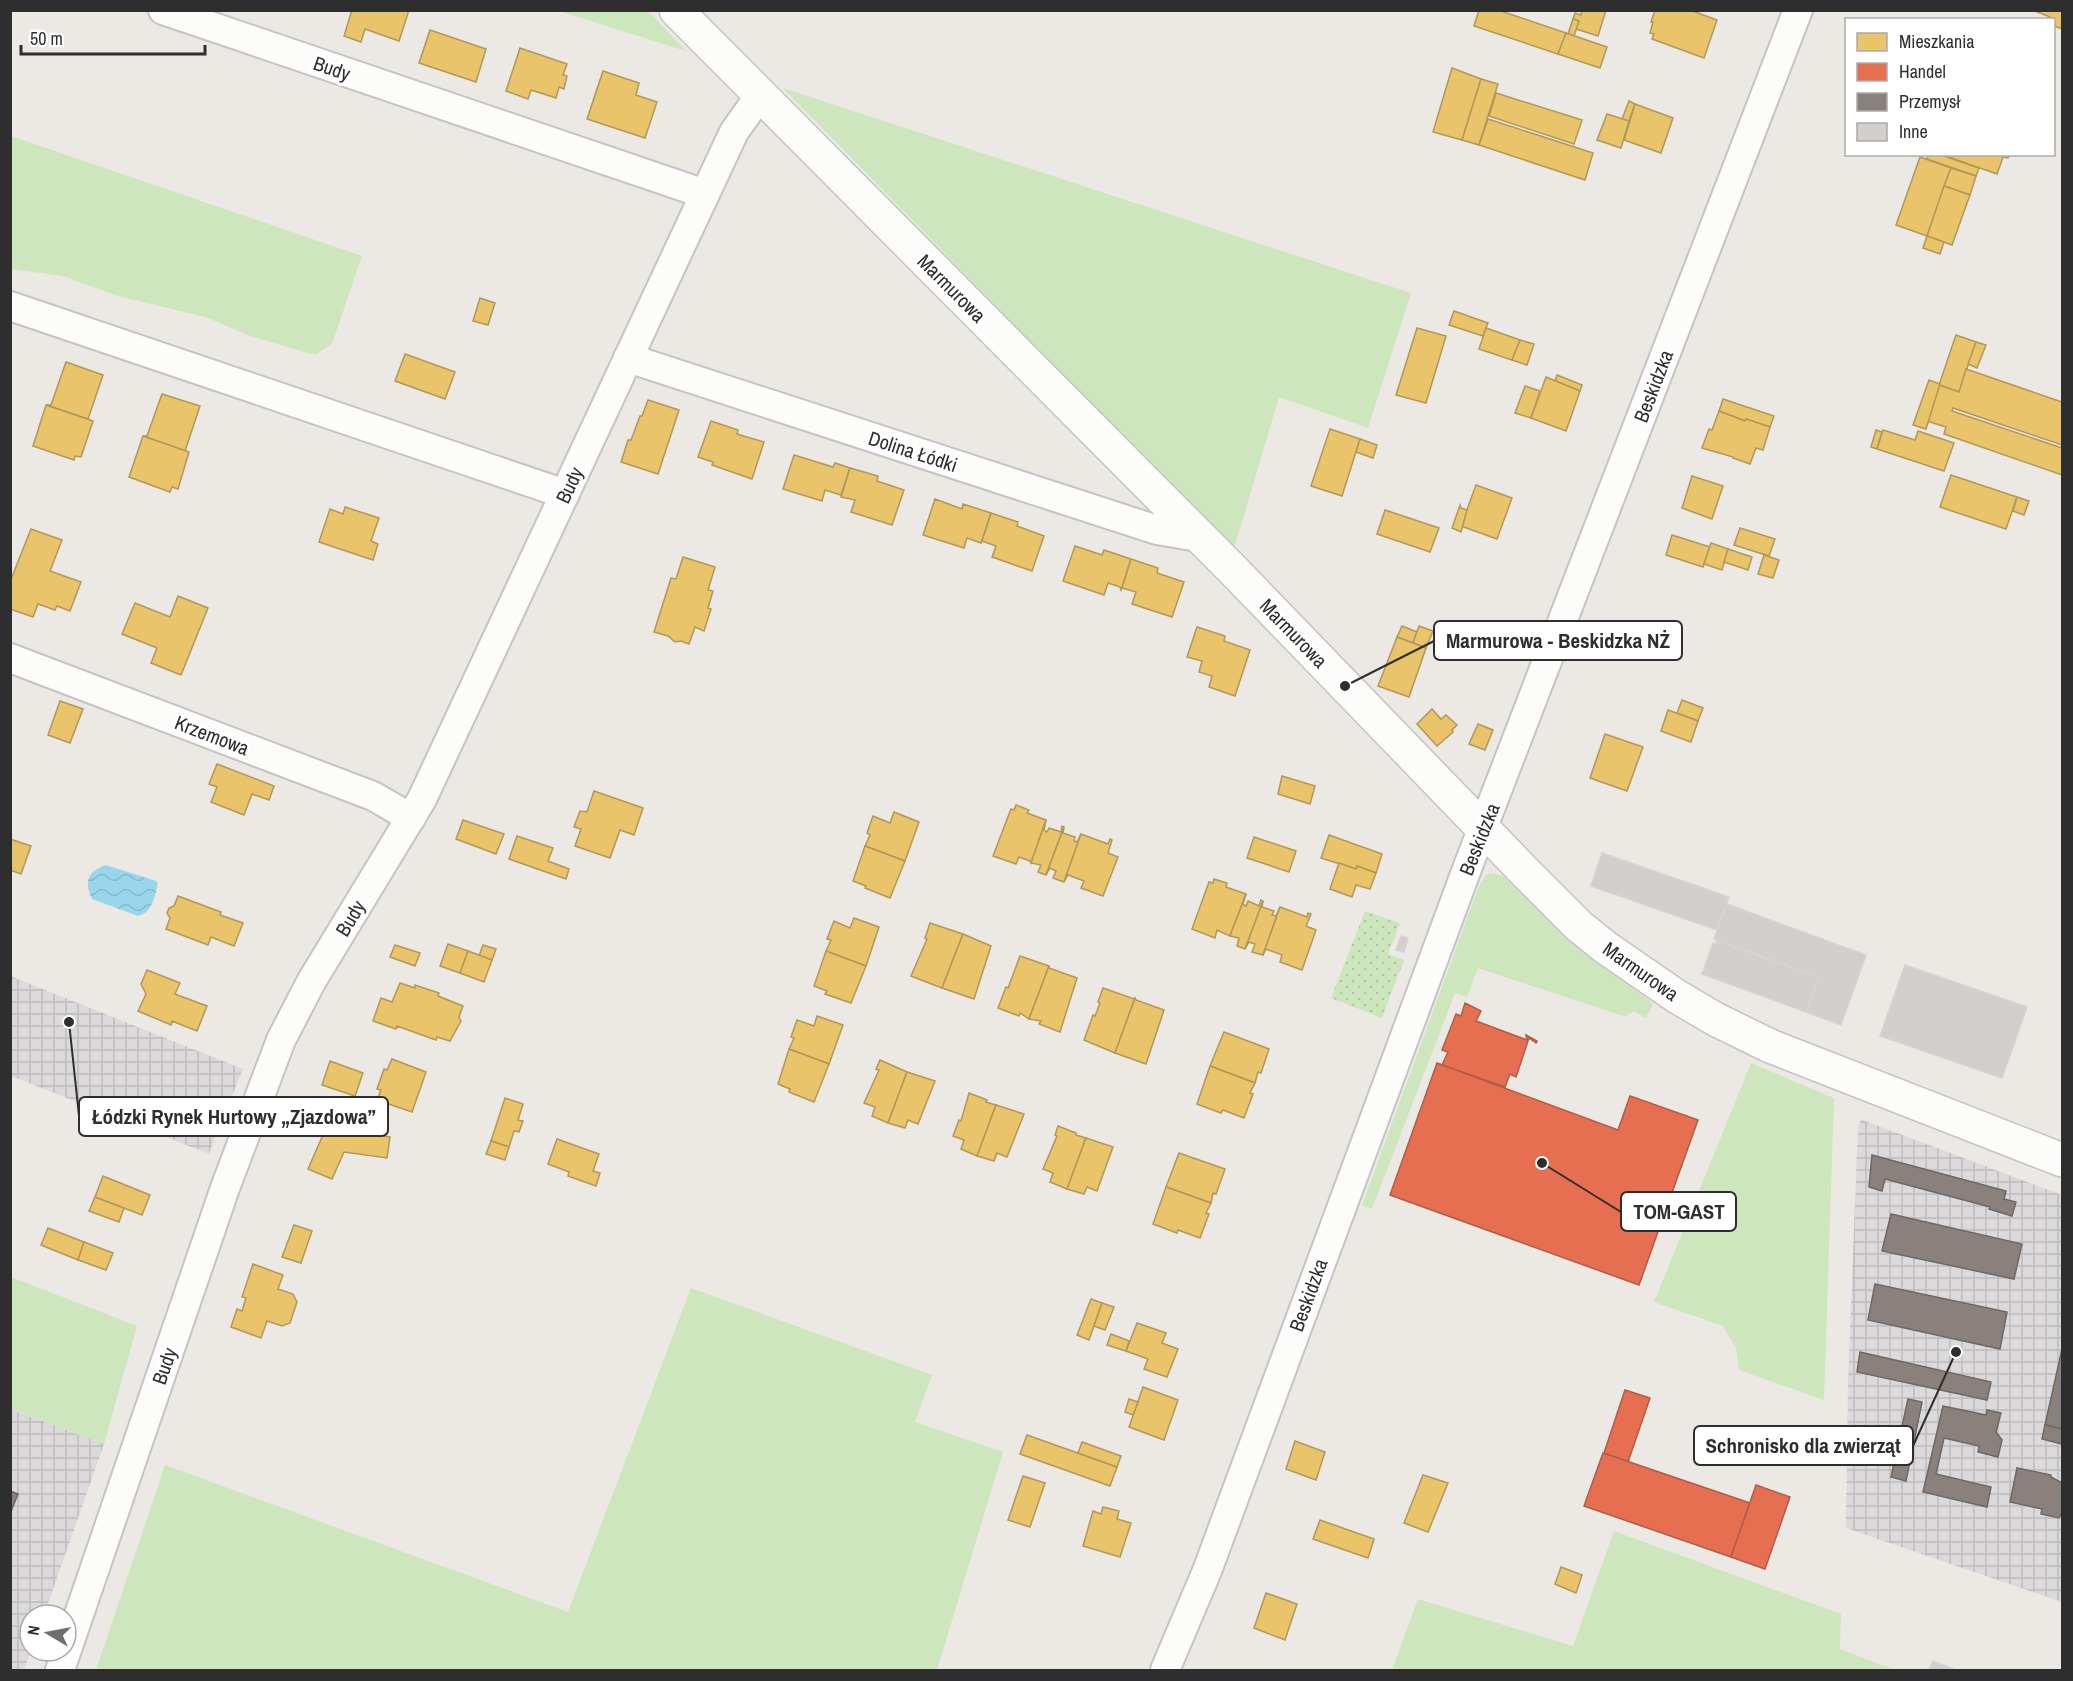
<svg xmlns="http://www.w3.org/2000/svg" width="2073" height="1681" viewBox="0 0 2073 1681" font-family="'Archivo Narrow',sans-serif">
<style>
.industrial{fill:url(#industrial-grid)}
.grass{fill:#cee6be}
.park{fill:url(#park-dots)}
.water{fill:url(#water-waves)}
.homes{fill:#e9c46a;stroke:#b19758;stroke-width:1.5}
.shops{fill:#e76f51;stroke:#b05c46;stroke-width:1.5}
.industry{fill:#8a817c;stroke:#6e6865;stroke-width:1.5}
.building{fill:#d1cecb;stroke:#d7d4d0;stroke-width:1.5}
.lines{fill:none;stroke-linecap:round;stroke-linejoin:round}
.minor-casing{stroke:#c5c4c5;stroke-width:32}
.tertiary-casing{stroke:#c5c4c5;stroke-width:36}
.minor{stroke:#fcfcfb;stroke-width:28}
.tertiary{stroke:#fcfcfb;stroke-width:33}
.labels{text-anchor:middle;dominant-baseline:central;stroke-width:6;stroke-linejoin:round;paint-order:stroke}
.street-label{font-size:20px;fill:#2e2e2e;stroke:#fff}
.leader{fill:none;stroke:#2e2e2e;stroke-width:2}
.callout-dot{fill:#2e2e2e;stroke:#fff;stroke-width:2}
.callout{fill:#fff;stroke:#2e2e2e;stroke-width:2}
.callout-label{font-size:21px;text-anchor:middle;font-weight:bold;fill:#2e2e2e}
</style>
<defs>
<pattern id="industrial-grid" width="8" height="8" patternUnits="userSpaceOnUse" patternTransform="scale(1.5)"><rect width="8" height="8" fill="#dcd9db"/><path d="M0 4h8M4 0v8" fill="none" stroke="#bdbbbc"/></pattern>
<pattern id="park-dots" width="8" height="8" patternUnits="userSpaceOnUse" patternTransform="scale(1.5)"><rect width="8" height="8" fill="#cee6be"/><path d="M2 2h.1M6 6h.1" fill="none" stroke="#b1c6a4" stroke-width="1.8" stroke-linecap="round"/></pattern>
<pattern id="water-waves" width="16" height="10" patternUnits="userSpaceOnUse" patternTransform="scale(1.5)"><rect width="16" height="10" fill="#99d6ec"/><path d="M0 5q4-4 8 0t8 0" fill="none" stroke="#84b8cb"/></pattern>
</defs>
<rect width="100%" height="100%" fill="#ece8e4"/>
<g class="industrial">
<polygon points="10,976 243,1069 217,1131 209,1154 11,1076"/>
<polygon points="1860,1119 2062,1195 2062,1602 1846,1528 1848,1384 1858,1125 1860,1125"/>
<polygon points="10,1409 104,1444 44,1615 30,1615 31,1651 24,1670 11,1670"/>
</g>
<g class="grass">
<polygon points="559,11 648,11 686,51"/>
<polygon points="783,88 1411,293 1368,428 1279,397 1234,549"/>
<polygon points="11,136 362,256 332,344 315,355 253,337 205,317 118,296 63,276 11,269"/>
<polygon points="1490,873 1503,876 1543,914 1549,921 1652,1003 1652,1007 1646,1018 1634,1011 1626,1016 1620,1015 1478,968 1467,997 1455,993 1372,1209 1362,1205 1479,886 1486,875"/>
<polygon points="1751,1063 1834,1098 1824,1400 1739,1370 1736,1348 1723,1326 1654,1302"/>
<polygon points="11,1277 137,1326 104,1444 11,1409"/>
<polygon points="691,1288 932,1375 915,1422 1003,1452 937,1670 96,1670 165,1465 568,1612"/>
<polygon points="1614,1531 1841,1614 1840,1649 1895,1670 1392,1670 1418,1599 1573,1646"/>
</g>
<polygon class="park" points="1365,911 1400,923 1388,954 1404,960 1382,1018 1331,998"/>
<path class="water" d="M 106,865 L 156,881 L 158,884 C 154,897 153,912 138,916 L 92,899 C 84,881 87,872 106,865 Z"/>
<g class="homes">
<polygon points="352,10 409,10 399,41 365,29 361,42 344,36"/>
<polygon points="1479,10 1498,10 1566,33 1558,54 1474,26"/>
<polygon points="1582,10 1606,10 1598,36 1576,29 1579,21 1573,19 1575,13 1581,15"/>
<polygon points="1655,10 1690,10 1717,20 1704,58 1652,39 1654,34 1650,33 1653,22 1651,22"/>
<polygon points="2032,10 2062,10 2062,29 2054,26 2054,20 2049,20 2050,17"/>
<polygon points="1573,19 1579,21 1574,36 1568,34"/>
<polygon points="430,30 486,49 476,82 419,63"/>
<polygon points="1566,33 1607,47 1600,68 1558,54"/>
<polygon points="520,48 567,64 563,75 567,76 564,89 559,87 556,98 531,90 528,99 506,91"/>
<polygon points="1452,68 1481,79 1462,140 1433,132"/>
<polygon points="603,71 639,83 636,95 657,102 645,138 587,119"/>
<polygon points="1481,79 1498,84 1479,145 1462,140"/>
<polygon points="1496,93 1582,120 1574,144 1489,116"/>
<polygon points="1629,101 1635,104 1629,121 1622,119"/>
<polygon points="1635,104 1673,118 1661,153 1624,140"/>
<polygon points="1607,114 1629,121 1621,148 1597,140"/>
<polygon points="1488,119 1593,153 1585,180 1479,145"/>
<polygon points="1928,154 1938,154 1979,168 1976,176 1927,159"/>
<polygon points="1940,154 2010,154 2008,158 2003,157 1997,174"/>
<polygon points="1920,157 1951,168 1927,236 1896,225"/>
<polygon points="1951,168 1976,176 1970,195 1944,186"/>
<polygon points="1944,186 1970,195 1952,245 1927,236"/>
<polygon points="1927,236 1944,242 1940,254 1923,248"/>
<polygon points="480,298 495,303 488,325 473,321"/>
<polygon points="1454,311 1488,323 1483,336 1449,325"/>
<polygon points="1417,328 1446,336 1426,403 1396,395"/>
<polygon points="1486,328 1520,340 1512,360 1479,349"/>
<polygon points="1956,335 1976,342 1959,392 1939,385"/>
<polygon points="1520,340 1534,344 1527,365 1512,360"/>
<polygon points="1976,342 1986,345 1977,368 1968,364"/>
<polygon points="405,354 455,372 445,399 395,381"/>
<polygon points="66,362 103,375 88,419 46,405 51,405"/>
<polygon points="1966,369 2062,402 2062,445 1953,408 1952,411 2062,448 2062,475 1944,434 1946,427 1927,421 1939,385 1959,392"/>
<polygon points="1557,375 1582,385 1580,391 1555,381"/>
<polygon points="1546,377 1580,391 1566,431 1531,418"/>
<polygon points="1929,380 1940,384 1926,429 1913,425"/>
<polygon points="1525,386 1540,391 1531,418 1515,413"/>
<polygon points="162,394 200,406 185,451 143,436 147,436"/>
<polygon points="1723,399 1774,416 1770,427 1746,419 1745,421 1719,411"/>
<polygon points="648,400 679,410 658,474 621,462 628,440 631,440 640,416 642,416"/>
<polygon points="46,405 93,421 81,457 75,456 74,460 33,446"/>
<polygon points="1719,411 1745,421 1746,419 1770,427 1763,450 1756,448 1750,464 1733,458 1733,457 1702,448 1709,429 1712,430"/>
<polygon points="711,421 738,430 737,434 764,442 752,479 712,465 713,462 698,457"/>
<polygon points="1330,429 1360,439 1342,496 1311,486"/>
<polygon points="1876,430 1882,432 1877,449 1871,447"/>
<polygon points="1883,430 1915,440 1918,431 1954,443 1944,471 1877,449"/>
<polygon points="143,436 189,452 178,489 172,487 170,492 129,477"/>
<polygon points="1360,439 1377,445 1373,458 1356,452"/>
<polygon points="794,455 833,467 835,463 850,468 841,495 825,490 822,501 783,489"/>
<polygon points="850,468 878,476 877,481 904,490 892,525 851,512 855,500 841,497"/>
<polygon points="1951,475 2017,497 2006,529 1940,507"/>
<polygon points="1692,476 1723,486 1712,519 1682,508"/>
<polygon points="1476,485 1512,498 1497,539 1461,526"/>
<polygon points="2017,497 2029,501 2024,515 2013,511"/>
<polygon points="935,499 962,509 963,504 991,513 981,543 967,538 964,548 923,535"/>
<polygon points="1460,505 1461,508 1467,510 1461,532 1452,528"/>
<polygon points="345,507 379,518 371,541 378,544 373,560 319,542 330,509 343,514"/>
<polygon points="1385,510 1439,528 1430,552 1377,534"/>
<polygon points="991,513 1018,522 1017,526 1044,536 1032,571 992,557 996,546 982,541"/>
<polygon points="1740,528 1775,539 1769,556 1734,545"/>
<polygon points="31,529 62,540 50,571 81,582 70,611 57,606 55,610 38,604 33,617 10,609 10,582"/>
<polygon points="1672,535 1710,547 1703,567 1666,555"/>
<polygon points="1711,543 1728,549 1722,570 1704,564"/>
<polygon points="1075,546 1102,555 1104,550 1131,559 1121,590 1120,587 1108,583 1104,595 1063,581"/>
<polygon points="1728,549 1752,557 1748,570 1724,562"/>
<polygon points="1764,555 1779,560 1773,578 1758,574"/>
<polygon points="683,557 715,567 708,590 713,591 708,608 711,609 704,631 695,627 689,644 681,641 675,642 668,636 654,632 671,578 676,579"/>
<polygon points="1131,559 1158,568 1157,573 1184,582 1172,617 1132,604 1136,592 1122,588"/>
<polygon points="178,596 208,608 181,675 151,663 157,648 122,634 135,603 170,617"/>
<polygon points="1402,626 1417,632 1413,643 1397,637"/>
<polygon points="1419,626 1433,631 1426,648 1413,643"/>
<polygon points="1197,627 1225,636 1224,641 1250,650 1235,696 1209,687 1212,676 1199,672 1202,661 1187,657"/>
<polygon points="1397,637 1426,648 1409,697 1378,686"/>
<polygon points="1682,700 1703,708 1698,721 1677,713"/>
<polygon points="60,701 83,709 70,743 48,735"/>
<polygon points="1432,709 1441,719 1446,715 1457,725 1452,730 1453,732 1437,746 1417,724"/>
<polygon points="1668,710 1698,721 1691,742 1661,731"/>
<polygon points="1478,724 1493,730 1485,750 1469,744"/>
<polygon points="1605,734 1643,747 1627,791 1590,778"/>
<polygon points="217,764 274,786 269,800 252,794 244,815 211,802 217,787 209,784"/>
<polygon points="1282,776 1315,786 1310,804 1278,794"/>
<polygon points="594,791 643,808 634,835 620,830 610,858 575,846 581,829 574,827 580,811 587,812"/>
<polygon points="1016,805 1029,810 1027,813 1046,820 1031,863 1030,861 1019,857 1016,864 993,856 1011,809 1014,810"/>
<polygon points="894,812 919,822 905,861 865,846 870,835 867,833 873,816 890,823"/>
<polygon points="463,820 504,834 496,854 456,839"/>
<polygon points="1046,820 1044,830 1047,832 1049,828 1061,832 1062,826 1064,827 1046,875 1038,872 1041,865 1031,863"/>
<polygon points="1064,827 1063,833 1075,837 1074,841 1077,842 1081,834 1064,882 1053,878 1056,871 1050,868 1046,875"/>
<polygon points="1081,834 1108,844 1110,839 1112,840 1108,853 1118,857 1103,896 1081,888 1084,881 1068,875 1064,882"/>
<polygon points="1329,835 1382,854 1376,873 1357,866 1356,869 1321,858"/>
<polygon points="517,836 553,848 548,861 569,869 566,879 509,859"/>
<polygon points="1254,837 1296,851 1289,872 1247,858"/>
<polygon points="10,839 31,846 21,874 10,870"/>
<polygon points="865,846 905,861 890,898 865,888 866,886 853,881"/>
<polygon points="1339,863 1356,869 1357,866 1376,873 1370,889 1356,885 1352,897 1330,889"/>
<polygon points="1214,879 1227,883 1226,887 1246,894 1230,936 1217,930 1215,938 1192,929 1209,882 1213,883"/>
<polygon points="1246,894 1243,904 1246,906 1248,901 1259,906 1261,900 1263,901 1245,949 1237,946 1239,938 1230,936"/>
<polygon points="178,896 221,912 220,915 243,923 234,946 211,937 208,945 166,929 170,918 167,913 169,908 174,906"/>
<polygon points="1263,901 1262,907 1274,911 1272,915 1276,916 1280,907 1263,955 1252,952 1255,944 1249,942 1245,949"/>
<polygon points="1280,907 1307,917 1308,913 1311,914 1306,926 1316,930 1302,970 1280,962 1282,955 1266,949 1263,955"/>
<polygon points="854,918 879,927 866,966 826,951 831,940 827,939 834,921 850,928"/>
<polygon points="930,923 963,934 942,988 911,976 927,939 925,938"/>
<polygon points="963,934 991,946 974,999 942,988"/>
<polygon points="448,944 468,951 460,973 440,966"/>
<polygon points="395,945 420,953 415,966 390,957"/>
<polygon points="483,945 496,949 492,960 479,956"/>
<polygon points="468,951 492,960 484,982 460,973"/>
<polygon points="826,951 866,966 851,1003 825,994 827,991 814,986"/>
<polygon points="1020,956 1049,966 1029,1019 1020,1013 1019,1016 998,1008 1006,987 1008,988"/>
<polygon points="1049,966 1049,968 1077,978 1060,1032 1039,1024 1041,1021 1029,1019"/>
<polygon points="147,970 180,983 175,994 207,1006 197,1031 172,1021 171,1025 138,1011 146,994 141,984"/>
<polygon points="400,983 415,988 415,985 439,993 438,996 463,1006 459,1017 461,1021 450,1041 437,1037 436,1040 397,1026 396,1029 373,1021 381,998 392,1002"/>
<polygon points="1103,988 1134,999 1135,998 1115,1053 1084,1040 1093,1015 1095,1016 1100,1003 1098,1002"/>
<polygon points="1135,998 1136,1000 1164,1010 1146,1064 1115,1053"/>
<polygon points="817,1016 843,1025 829,1064 789,1049 794,1038 791,1037 797,1020 814,1026"/>
<polygon points="1224,1032 1269,1049 1261,1073 1258,1072 1255,1083 1210,1066"/>
<polygon points="789,1049 829,1064 814,1102 789,1092 790,1089 778,1084"/>
<polygon points="392,1059 426,1072 412,1112 377,1100 381,1090 377,1089 384,1069 387,1070"/>
<polygon points="880,1060 907,1072 888,1123 872,1116 875,1107 864,1103 879,1070 876,1069"/>
<polygon points="330,1061 363,1073 355,1096 322,1085"/>
<polygon points="1210,1066 1255,1083 1250,1093 1253,1094 1244,1118 1223,1110 1221,1113 1197,1104"/>
<polygon points="907,1072 935,1081 918,1124 908,1120 905,1128 888,1123"/>
<polygon points="969,1093 987,1100 986,1102 996,1105 977,1156 961,1149 964,1140 953,1136 959,1120 961,1121"/>
<polygon points="505,1098 523,1104 518,1120 523,1121 519,1132 514,1131 509,1147 491,1141"/>
<polygon points="996,1105 1024,1114 1007,1157 997,1153 994,1161 977,1156"/>
<polygon points="333,1112 357,1122 352,1132 390,1137 387,1158 344,1152 332,1179 308,1169"/>
<polygon points="1058,1126 1076,1133 1076,1135 1086,1138 1067,1189 1050,1182 1053,1173 1043,1169 1057,1136 1055,1135"/>
<polygon points="1086,1138 1113,1147 1097,1191 1087,1187 1084,1194 1067,1189"/>
<polygon points="557,1139 599,1154 593,1171 600,1173 596,1186 568,1176 569,1172 548,1164"/>
<polygon points="491,1141 509,1147 505,1160 486,1154"/>
<polygon points="1179,1153 1225,1169 1216,1194 1213,1193 1211,1203 1166,1187"/>
<polygon points="103,1176 150,1195 142,1215 95,1197"/>
<polygon points="1166,1187 1211,1203 1206,1213 1209,1214 1200,1238 1178,1230 1177,1233 1153,1224"/>
<polygon points="95,1197 124,1208 119,1222 89,1211"/>
<polygon points="294,1225 312,1231 301,1263 282,1257"/>
<polygon points="48,1228 84,1242 78,1260 41,1245"/>
<polygon points="84,1242 113,1253 106,1270 78,1260"/>
<polygon points="253,1264 283,1275 278,1289 293,1294 297,1302 290,1323 282,1326 267,1321 261,1338 231,1327 237,1309 242,1311 246,1298 242,1297"/>
<polygon points="1091,1299 1102,1303 1089,1340 1077,1335"/>
<polygon points="1102,1303 1114,1307 1105,1330 1094,1326"/>
<polygon points="1137,1323 1166,1333 1162,1343 1178,1349 1167,1377 1144,1369 1148,1359 1126,1351"/>
<polygon points="1111,1334 1129,1341 1126,1351 1107,1345"/>
<polygon points="1143,1387 1178,1400 1164,1440 1129,1427"/>
<polygon points="1129,1399 1138,1402 1133,1415 1125,1412"/>
<polygon points="1027,1435 1117,1467 1110,1486 1020,1454"/>
<polygon points="1295,1441 1325,1452 1316,1480 1286,1469"/>
<polygon points="1082,1442 1121,1456 1117,1467 1078,1453"/>
<polygon points="1423,1475 1448,1483 1428,1532 1404,1523"/>
<polygon points="1023,1476 1045,1483 1030,1527 1008,1520"/>
<polygon points="1103,1507 1119,1511 1117,1519 1131,1523 1120,1557 1083,1546 1093,1511 1101,1514"/>
<polygon points="1320,1520 1374,1539 1368,1558 1313,1539"/>
<polygon points="1561,1567 1582,1575 1576,1593 1555,1584"/>
<polygon points="1266,1593 1297,1604 1285,1640 1254,1628"/>
</g>
<g class="shops">
<polygon points="1465,1003 1481,1011 1476,1021 1527,1040 1526,1035 1537,1041 1536,1043 1529,1038 1516,1077 1510,1074 1505,1087 1442,1065 1448,1052 1442,1050 1456,1014 1461,1016"/>
<polygon points="1437,1063 1618,1130 1630,1096 1698,1120 1639,1285 1390,1195"/>
<polygon points="1625,1390 1650,1398 1628,1462 1604,1453"/>
<polygon points="1603,1453 1750,1503 1731,1557 1584,1506"/>
<polygon points="1756,1485 1790,1497 1765,1569 1731,1557"/>
</g>
<g class="industry">
<polygon points="1872,1155 2006,1191 2004,1199 2016,1202 2012,1216 1989,1209 1990,1207 1885,1179 1882,1191 1869,1187"/>
<polygon points="1891,1214 2022,1244 2014,1279 1882,1251"/>
<polygon points="1875,1284 2007,1312 2000,1349 1868,1320"/>
<polygon points="2062,1349 2062,1429 2045,1425"/>
<polygon points="1860,1352 1991,1382 1987,1400 1857,1372"/>
<polygon points="1908,1399 1922,1402 1906,1481 1891,1477"/>
<polygon points="1943,1406 1986,1415 1987,1410 2001,1413 1996,1432 2002,1440 1998,1457 1978,1452 1979,1446 1944,1438 1936,1474 1991,1487 1987,1507 1923,1492"/>
<polygon points="2045,1425 2062,1429 2062,1444 2042,1439"/>
<polygon points="2017,1468 2051,1475 2051,1477 2062,1483 2062,1512 2059,1518 2041,1514 2042,1509 2010,1502"/>
<polygon points="10,1491 18,1494 10,1514"/>
</g>
<g class="building">
<polygon points="1602,853 1729,897 1717,930 1591,886"/>
<polygon points="1727,904 1866,955 1841,1025 1806,1012 1819,977 1714,939"/>
<polygon points="1401,936 1408,938 1404,952 1396,950"/>
<polygon points="1717,941 1819,977 1806,1012 1702,974 1713,943 1716,944"/>
<polygon points="1905,965 2027,1007 2002,1078 1880,1036"/>
<polygon points="1933,1661 1956,1670 1929,1670"/>
</g>
<g class="lines">
<defs>
<g id="minor">
<polyline points="163,10 705,194"/>
<polyline points="10,306 565,494"/>
<polyline points="628,358 1157,530 1198,537"/>
<polyline points="10,658 373,796 411,818"/>
<polyline points="60,1670 225,1188 281,1040 311,982 422,799 734,132 751,108 762,97"/>
<polyline points="1165,1670 1207,1571 1468,866 1798,10"/>
</g>
<polyline id="tertiary" points="676,10 1235,572 1526,873 1579,926 1605,947 1676,996 1715,1019 1770,1046 2062,1160"/>
</defs>
<use href="#minor" class="minor-casing"/>
<use href="#tertiary" class="tertiary-casing"/>
<use href="#minor" class="minor"/>
<use href="#tertiary" class="tertiary"/>
</g>
<g class="labels">
<g class="street-label">
<text transform="translate(332 68) rotate(19)">Budy</text>
<text transform="translate(952 288) rotate(45)">Marmurowa</text>
<text transform="translate(1653 386) rotate(-69)">Beskidzka</text>
<text transform="translate(913 451) rotate(18)">Dolina Łódki</text>
<text transform="translate(569 485) rotate(-65)">Budy</text>
<text transform="translate(1294 633) rotate(46)">Marmurowa</text>
<text transform="translate(212 735) rotate(21)">Krzemowa</text>
<text transform="translate(1479 839) rotate(-68)">Beskidzka</text>
<text transform="translate(350 918) rotate(-59)">Budy</text>
<text transform="translate(1641 971) rotate(35)">Marmurowa</text>
<text transform="translate(1308 1295) rotate(-70)">Beskidzka</text>
<text transform="translate(164 1366) rotate(-71)">Budy</text>
</g>
</g>
<path class="leader" d="M1345 686L1434 641M69 1022L79 1116M1542 1163L1621 1212M1956 1352L1913 1446"/>
<g class="callout-dot">
<circle cx="1345" cy="686" r="6"/>
<circle cx="69" cy="1022" r="6"/>
<circle cx="1542" cy="1163" r="6"/>
<circle cx="1956" cy="1352" r="6"/>
</g>
<g class="callout">
<rect x="1434" y="621" width="248" height="39" rx="6"/>
<rect x="79" y="1097" width="309" height="39" rx="6"/>
<rect x="1621" y="1192" width="115" height="39" rx="6"/>
<rect x="1694" y="1426" width="219" height="39" rx="6"/>
</g>
<g class="callout-label">
<text x="1558" y="648">Marmurowa - Beskidzka NŻ</text>
<text x="234" y="1124">Łódzki Rynek Hurtowy „Zjazdowa”</text>
<text x="1679" y="1219">TOM-GAST</text>
<text x="1803" y="1453">Schronisko dla zwierząt</text>
</g>
<rect width="2073" height="1681" fill="none" stroke="#2e2e2e" stroke-width="24"/>
<rect x="1845" y="18" width="210" height="138" fill="#ffffff" stroke="#ababab" stroke-width="1.5"/>
<rect x="1857" y="33" width="30" height="18" fill="#e9c46a" stroke="#ababab" stroke-width="1.5"/>
<text x="1899" y="48" font-size="18" fill="#2e2e2e">Mieszkania</text>
<rect x="1857" y="63" width="30" height="18" fill="#e76f51" stroke="#ababab" stroke-width="1.5"/>
<text x="1899" y="78" font-size="18" fill="#2e2e2e">Handel</text>
<rect x="1857" y="93" width="30" height="18" fill="#8a817c" stroke="#ababab" stroke-width="1.5"/>
<text x="1899" y="108" font-size="18" fill="#2e2e2e">Przemysł</text>
<rect x="1857" y="123" width="30" height="18" fill="#d1cecb" stroke="#ababab" stroke-width="1.5"/>
<text x="1899" y="138" font-size="18" fill="#2e2e2e">Inne</text>
<g transform="translate(48 1633) rotate(280)"><circle r="28" fill="#ffffff" stroke="#ababab" stroke-width="1.5"/>
<path d="M0-4.5L10 22L0 15L-10 22Z" fill="#706f6e"/>
<text y="-9" font-size="16" font-weight="bold" text-anchor="middle" fill="#2e2e2e">N</text>
</g>
<path d="M21 45v9h184v-9" fill="none" stroke="#2e2e2e" stroke-width="3"/>
<text x="30" y="45" font-size="18" fill="#2e2e2e" stroke="#ffffff" stroke-width="4.5" paint-order="stroke">50 m</text>
</svg>
